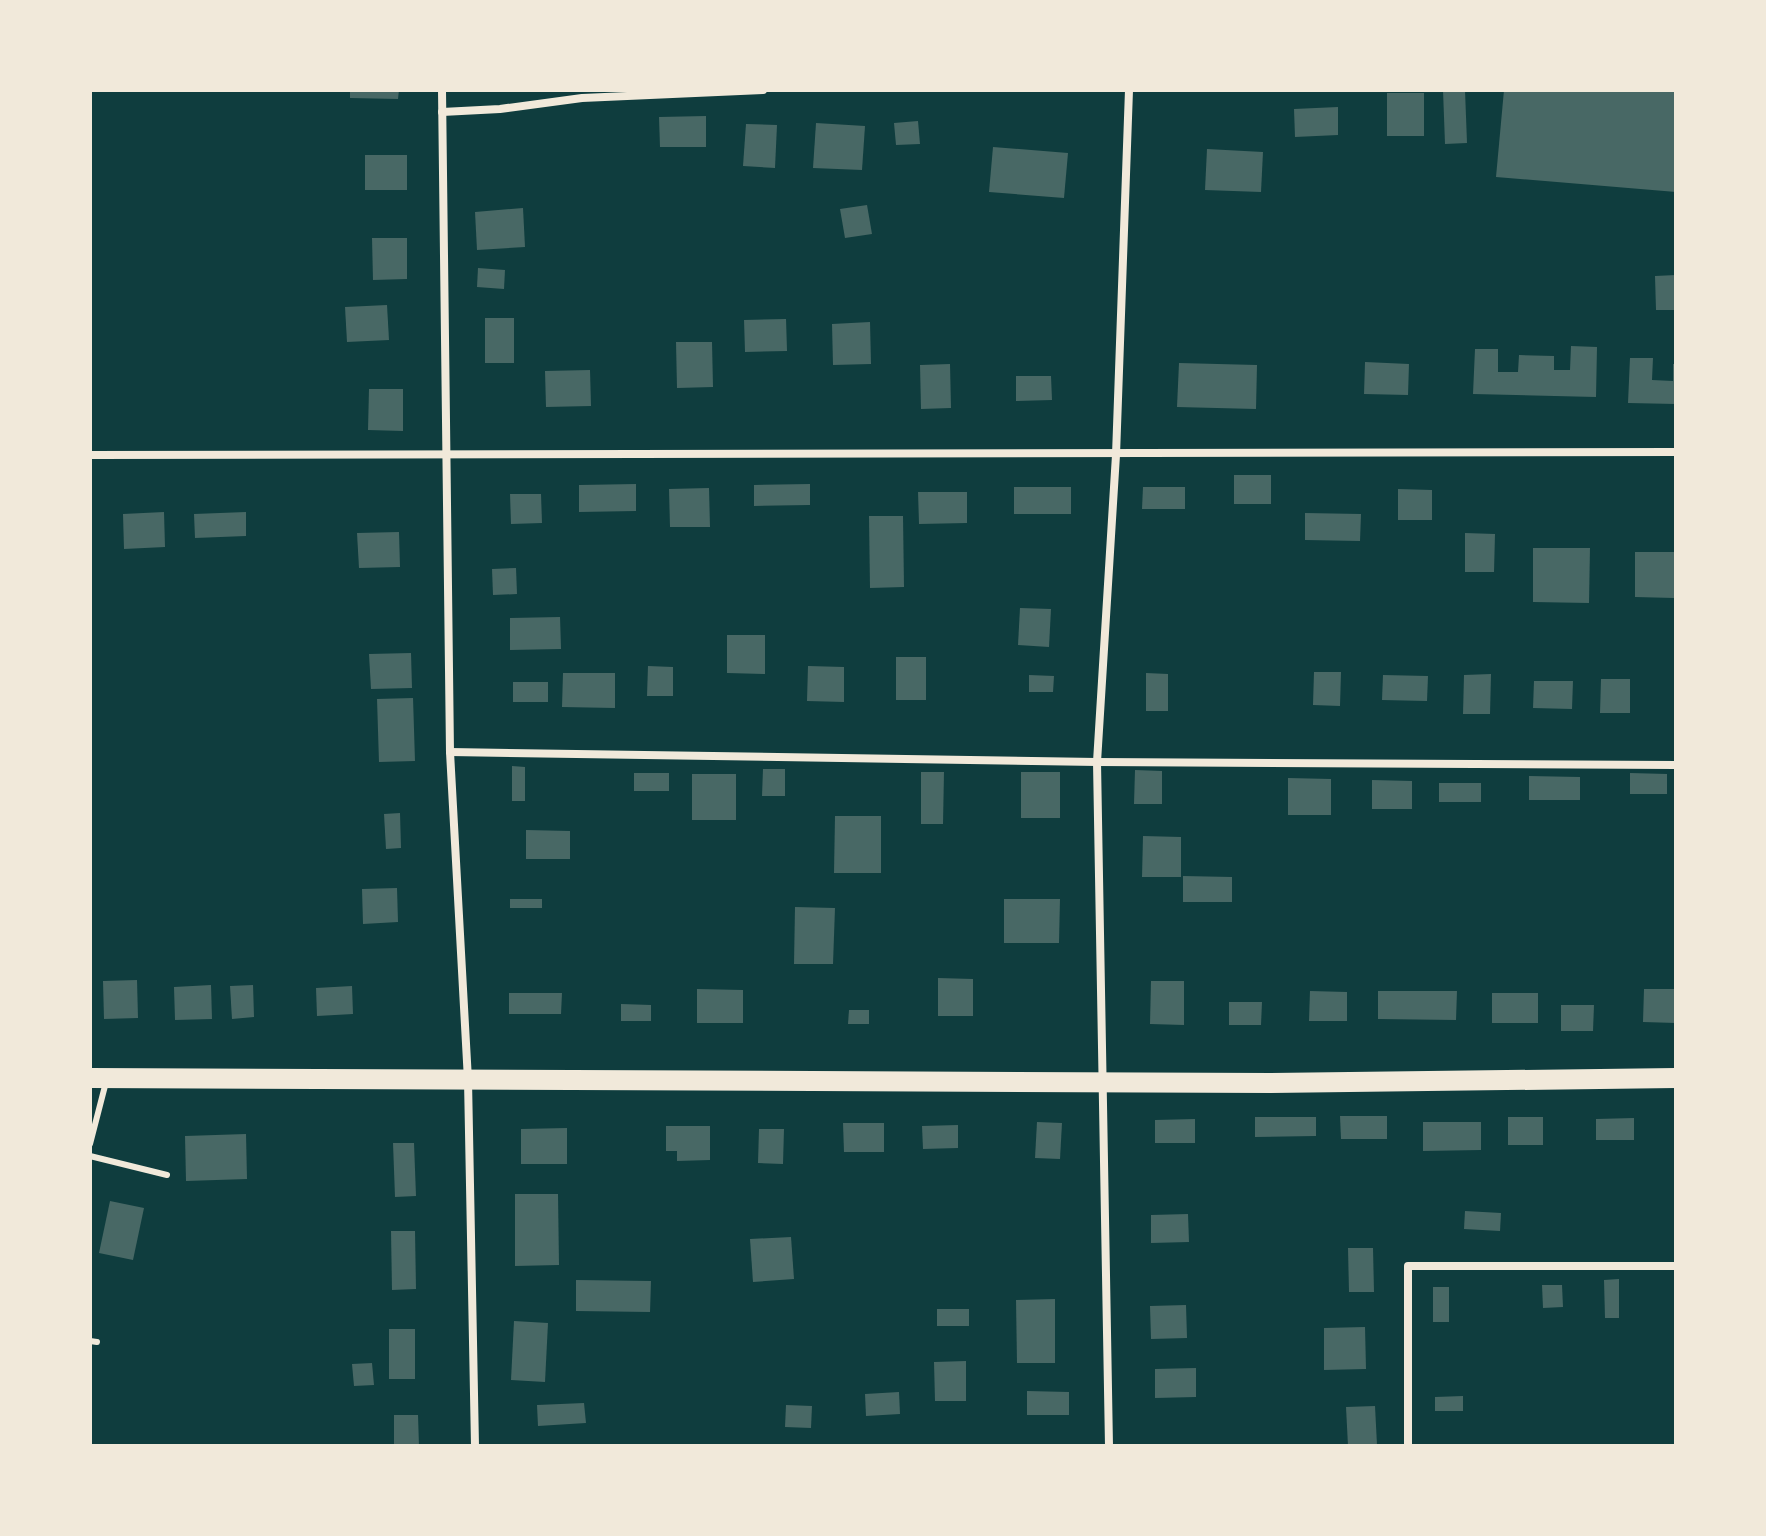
<svg xmlns="http://www.w3.org/2000/svg" width="1766" height="1536" viewBox="0 0 1766 1536" font-family="'PT Serif',serif">
<style>
.building{fill:#486865}
.lines{fill:none;stroke-linecap:round;stroke-linejoin:round}
.service{stroke:#f1e9da;stroke-width:6}
.minor{stroke:#f1e9da;stroke-width:8}
.primary{stroke:#f1e9da;stroke-width:20}
</style>
<rect width="100%" height="100%" fill="#0f3d3e"/>
<g class="building">
<polygon points="350,90 399,90 398,99 350,98"/>
<polygon points="1443,90 1465,90 1467,143 1445,144"/>
<polygon points="1504,90 1676,90 1676,192 1496,177"/>
<rect x="1387" y="93" width="37" height="43"/>
<polygon points="1338,107 1338,135 1295,137 1294,109"/>
<polygon points="706,116 706,147 660,147 659,117"/>
<polygon points="918,121 920,144 896,145 894,123"/>
<polygon points="816,123 865,126 862,170 813,168"/>
<polygon points="746,124 777,125 775,168 743,166"/>
<polygon points="993,147 1068,153 1064,198 989,192"/>
<polygon points="1207,149 1263,152 1261,192 1205,190"/>
<rect x="365" y="155" width="42" height="35"/>
<polygon points="867,205 872,234 845,238 840,209"/>
<polygon points="523,208 525,247 477,250 475,212"/>
<polygon points="372,238 407,238 407,279 373,280"/>
<polygon points="478,268 505,270 504,289 477,287"/>
<polygon points="1676,275 1676,310 1656,310 1655,276"/>
<polygon points="387,305 389,340 347,342 345,307"/>
<rect x="485" y="318" width="29" height="45"/>
<polygon points="786,319 787,351 745,352 744,320"/>
<polygon points="870,322 871,364 833,365 832,324"/>
<polygon points="676,342 712,342 713,387 677,388"/>
<polygon points="1571,346 1597,347 1596,397 1473,394 1475,349 1498,349 1498,372 1518,372 1519,355 1554,356 1554,370 1570,370"/>
<polygon points="1630,358 1653,358 1652,380 1673,381 1673,364 1676,364 1676,404 1628,403"/>
<polygon points="1365,362 1409,364 1408,395 1364,394"/>
<polygon points="1179,363 1257,365 1256,409 1177,407"/>
<polygon points="950,364 951,408 921,409 920,365"/>
<polygon points="590,370 591,406 546,407 545,371"/>
<polygon points="1016,376 1051,376 1052,400 1016,401"/>
<polygon points="369,389 403,389 403,431 368,430"/>
<rect x="1234" y="475" width="37" height="29"/>
<polygon points="636,484 636,511 579,512 579,485"/>
<polygon points="810,484 810,505 754,506 754,485"/>
<rect x="1014" y="487" width="57" height="27"/>
<polygon points="1143,487 1185,487 1185,509 1142,509"/>
<polygon points="709,488 710,527 670,527 669,489"/>
<polygon points="1398,489 1432,490 1432,520 1398,520"/>
<polygon points="918,492 967,492 967,523 919,524"/>
<polygon points="510,494 541,494 542,523 511,524"/>
<polygon points="164,512 165,547 124,549 123,514"/>
<polygon points="246,512 246,536 195,538 194,514"/>
<polygon points="1305,513 1361,514 1360,541 1305,540"/>
<polygon points="869,516 903,516 904,587 870,588"/>
<polygon points="399,532 400,567 359,568 357,533"/>
<polygon points="1465,533 1495,534 1494,572 1465,572"/>
<polygon points="1533,548 1590,548 1589,603 1533,602"/>
<polygon points="1635,552 1674,552 1674,598 1635,597"/>
<polygon points="516,568 517,594 493,595 492,569"/>
<polygon points="1020,608 1051,609 1049,647 1018,645"/>
<polygon points="560,617 561,649 510,650 510,618"/>
<polygon points="727,635 765,635 765,674 727,673"/>
<polygon points="411,653 412,688 371,689 369,654"/>
<rect x="896" y="657" width="30" height="43"/>
<polygon points="648,666 673,667 673,696 647,696"/>
<polygon points="808,666 844,667 844,702 807,701"/>
<polygon points="1314,672 1341,672 1340,706 1313,705"/>
<polygon points="563,673 615,673 615,708 562,707"/>
<polygon points="1146,673 1168,674 1168,711 1146,711"/>
<polygon points="1491,674 1490,714 1463,714 1464,675"/>
<polygon points="1029,675 1054,676 1053,692 1029,692"/>
<polygon points="1383,675 1428,676 1427,701 1382,700"/>
<polygon points="1601,679 1630,679 1630,713 1600,713"/>
<polygon points="1534,681 1573,681 1572,709 1533,708"/>
<rect x="513" y="682" width="35" height="20"/>
<polygon points="413,698 415,761 379,762 377,699"/>
<polygon points="512,766 525,767 525,801 512,801"/>
<polygon points="763,769 785,769 785,796 762,796"/>
<polygon points="1135,770 1162,771 1162,804 1134,804"/>
<polygon points="921,772 944,772 943,824 921,824"/>
<rect x="1021" y="772" width="39" height="46"/>
<rect x="634" y="773" width="35" height="18"/>
<polygon points="1630,773 1667,774 1667,794 1630,794"/>
<rect x="692" y="774" width="44" height="46"/>
<polygon points="1529,776 1580,777 1580,800 1529,800"/>
<polygon points="1288,778 1331,779 1331,815 1288,815"/>
<polygon points="1372,780 1412,781 1412,809 1372,809"/>
<rect x="1439" y="783" width="42" height="19"/>
<polygon points="400,813 401,848 386,849 384,814"/>
<polygon points="835,816 881,816 881,873 834,873"/>
<polygon points="526,830 570,831 570,859 526,859"/>
<polygon points="1143,836 1181,837 1181,877 1142,877"/>
<polygon points="1183,876 1232,877 1232,902 1183,902"/>
<polygon points="397,888 398,922 363,924 362,889"/>
<rect x="510" y="899" width="32" height="9"/>
<polygon points="1004,899 1060,899 1059,943 1004,943"/>
<polygon points="795,907 835,908 833,964 794,964"/>
<polygon points="938,978 973,979 973,1016 938,1016"/>
<polygon points="137,980 138,1018 104,1019 103,981"/>
<polygon points="1151,981 1184,981 1184,1025 1150,1024"/>
<polygon points="211,985 212,1019 175,1020 174,987"/>
<polygon points="253,985 254,1017 232,1019 230,986"/>
<polygon points="352,986 353,1014 317,1016 316,988"/>
<polygon points="697,989 743,990 743,1023 697,1023"/>
<polygon points="1644,989 1676,989 1676,1023 1643,1022"/>
<polygon points="1310,991 1347,992 1347,1021 1309,1021"/>
<polygon points="1378,991 1457,991 1456,1020 1378,1019"/>
<polygon points="509,993 562,993 561,1014 509,1014"/>
<rect x="1492" y="993" width="46" height="30"/>
<polygon points="1229,1002 1262,1002 1261,1025 1229,1025"/>
<polygon points="621,1004 651,1005 651,1021 621,1021"/>
<polygon points="1561,1005 1594,1005 1593,1031 1561,1031"/>
<polygon points="849,1010 869,1010 869,1024 848,1024"/>
<polygon points="1340,1116 1387,1116 1387,1139 1341,1139"/>
<polygon points="1255,1117 1316,1117 1316,1136 1255,1137"/>
<rect x="1508" y="1117" width="35" height="28"/>
<polygon points="1634,1118 1634,1140 1596,1140 1596,1119"/>
<polygon points="1195,1119 1195,1143 1155,1143 1155,1120"/>
<polygon points="1037,1122 1062,1123 1060,1159 1035,1158"/>
<polygon points="1423,1122 1481,1122 1481,1150 1423,1151"/>
<polygon points="843,1123 884,1123 884,1152 844,1152"/>
<polygon points="958,1125 958,1148 923,1149 922,1126"/>
<polygon points="666,1126 710,1126 710,1160 677,1161 677,1151 666,1151"/>
<polygon points="567,1128 567,1164 521,1164 521,1129"/>
<polygon points="759,1129 784,1129 783,1164 758,1163"/>
<polygon points="246,1134 247,1179 186,1181 185,1136"/>
<polygon points="393,1143 414,1143 416,1196 395,1197"/>
<polygon points="515,1194 558,1194 559,1265 515,1266"/>
<polygon points="110,1201 144,1208 133,1260 99,1253"/>
<polygon points="1465,1211 1501,1213 1500,1231 1464,1229"/>
<polygon points="1188,1214 1189,1242 1151,1243 1151,1215"/>
<polygon points="391,1231 415,1231 416,1289 392,1290"/>
<polygon points="791,1237 794,1279 753,1282 750,1239"/>
<polygon points="1348,1248 1373,1248 1374,1292 1349,1292"/>
<polygon points="1619,1279 1619,1318 1605,1318 1604,1280"/>
<polygon points="576,1280 651,1281 650,1312 576,1311"/>
<polygon points="1542,1285 1562,1285 1563,1307 1543,1308"/>
<rect x="1433" y="1287" width="16" height="35"/>
<polygon points="1055,1299 1055,1363 1017,1363 1016,1300"/>
<polygon points="1186,1305 1187,1338 1151,1339 1150,1306"/>
<rect x="937" y="1309" width="32" height="17"/>
<polygon points="514,1321 548,1323 545,1382 511,1380"/>
<polygon points="1365,1327 1366,1369 1324,1370 1324,1328"/>
<rect x="389" y="1329" width="26" height="50"/>
<polygon points="966,1361 966,1401 935,1401 934,1362"/>
<polygon points="372,1363 374,1385 354,1386 352,1364"/>
<polygon points="1196,1368 1196,1397 1155,1398 1155,1369"/>
<polygon points="1027,1391 1069,1392 1069,1415 1027,1415"/>
<polygon points="899,1392 900,1414 866,1416 865,1394"/>
<polygon points="1463,1396 1463,1411 1435,1411 1435,1397"/>
<polygon points="584,1403 586,1423 538,1426 537,1405"/>
<polygon points="786,1405 812,1406 811,1428 785,1427"/>
<polygon points="1375,1406 1377,1445 1348,1446 1346,1407"/>
<polygon points="394,1415 418,1415 419,1446 394,1446"/>
</g>
<g class="lines">
<g class="service">
<polyline points="90,1144 106,1082"/>
<polyline points="90,1156 167,1175"/>
<polyline points="90,1341 97,1342"/>
</g>
<g class="minor">
<polyline points="442,90 450,752 468,1080 475,1446"/>
<polyline points="442,112 500,109 582,98 763,90"/>
<polyline points="90,455 1676,452"/>
<polyline points="450,752 1097,762 1676,765"/>
<polyline points="1109,1446 1097,762 1116,455 1129,90"/>
<polyline points="1408,1446 1408,1266 1676,1266"/>
</g>
<polyline class="primary" points="90,1078 1271,1083 1676,1078"/>
</g>
<rect width="1766" height="1536" fill="none" stroke="#f1e9da" stroke-width="184"/>
</svg>
